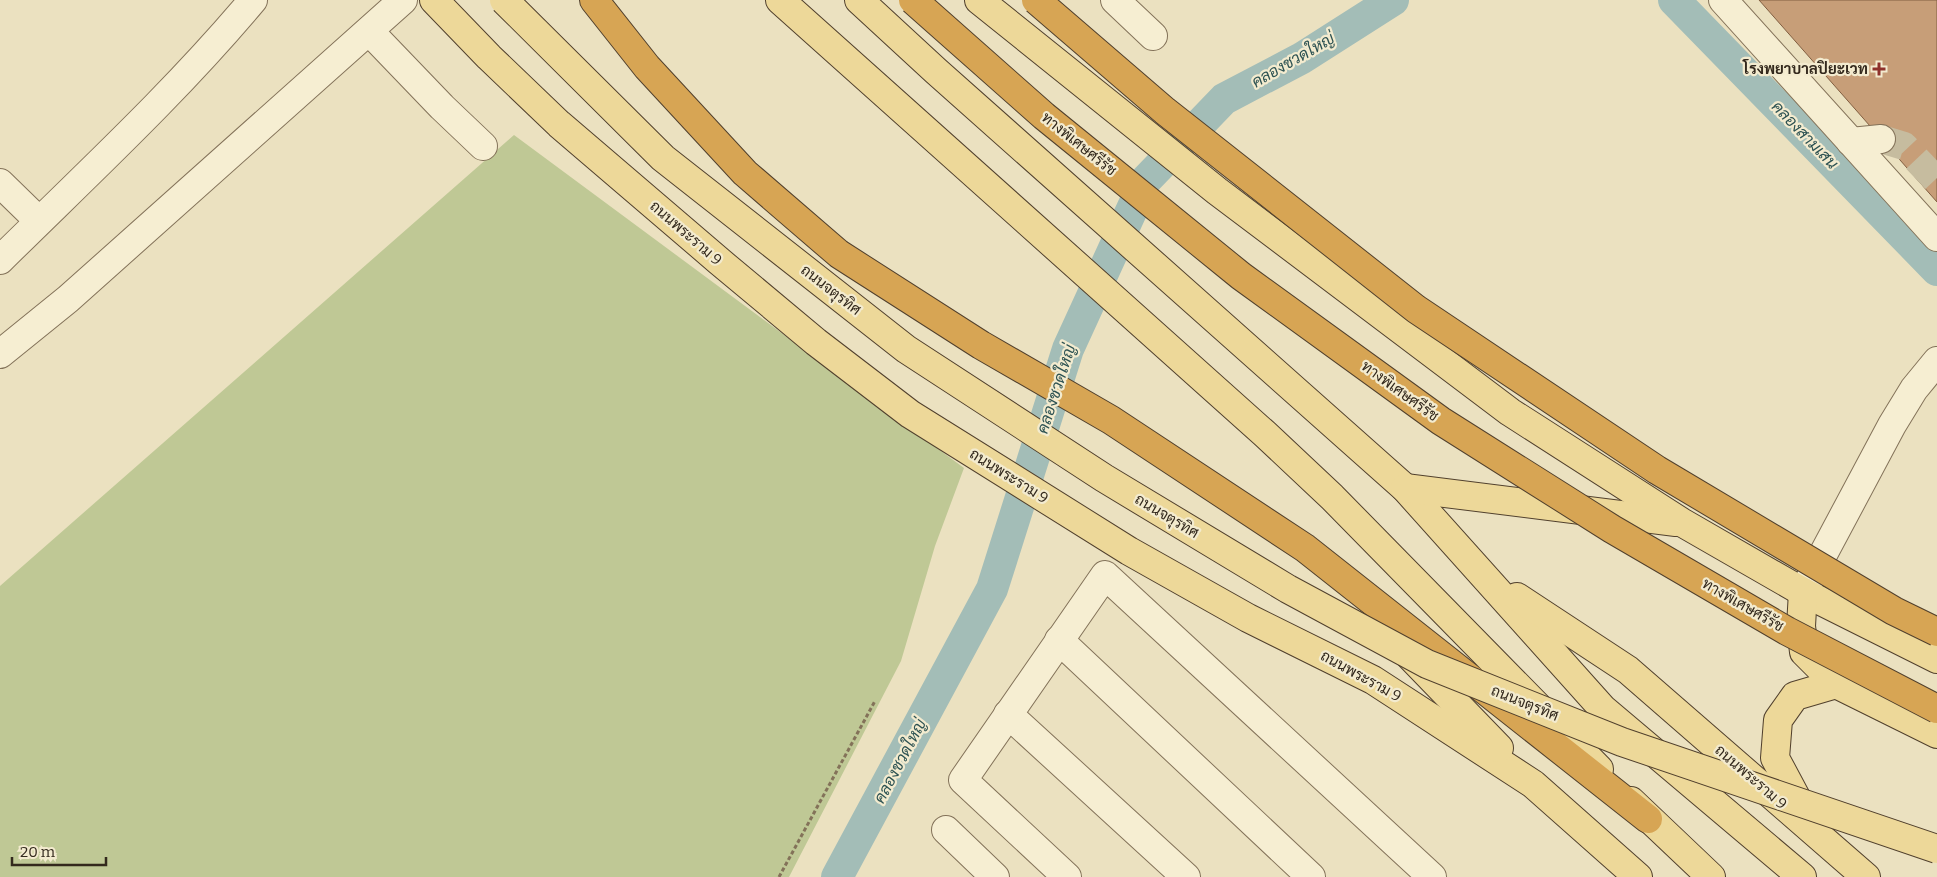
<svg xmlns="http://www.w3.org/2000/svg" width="1937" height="877" viewBox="0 0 1937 877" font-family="Bitter,Sarabun,serif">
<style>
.green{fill:#bfc895}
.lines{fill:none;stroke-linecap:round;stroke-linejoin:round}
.canal{stroke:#a3bdb7;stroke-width:32}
.building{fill:#c79e78;stroke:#815e40}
.minor-tunnel{stroke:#c6bc9f;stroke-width:28;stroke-dasharray:28 14;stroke-linecap:butt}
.minor-casing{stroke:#837259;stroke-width:30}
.major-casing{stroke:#51402d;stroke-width:30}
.highway-casing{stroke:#51402d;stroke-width:30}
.path{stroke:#837259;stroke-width:3;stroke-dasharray:4 2.5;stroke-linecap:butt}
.minor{stroke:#f6eed2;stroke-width:28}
.major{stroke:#edd899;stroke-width:28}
.highway{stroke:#d7a554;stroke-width:28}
.major-bridge-casing{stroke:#51402d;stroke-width:30;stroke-linecap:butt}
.highway-bridge-casing{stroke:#51402d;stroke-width:30;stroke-linecap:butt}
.major-bridge{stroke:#edd899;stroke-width:28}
.highway-bridge{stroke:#d7a554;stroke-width:28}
.poi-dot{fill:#8e322c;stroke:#f3ebcf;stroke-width:2}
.labels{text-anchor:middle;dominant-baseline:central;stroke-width:4.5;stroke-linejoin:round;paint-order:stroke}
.poi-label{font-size:15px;font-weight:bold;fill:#33291d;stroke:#f3ebcf;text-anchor:end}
.street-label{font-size:15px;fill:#33291d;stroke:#f3ebcf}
.water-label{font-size:16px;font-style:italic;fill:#2d5252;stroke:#f3ebcf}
</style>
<rect width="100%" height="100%" fill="#ebe1c0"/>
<polygon class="green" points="514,135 964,468 935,546 901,661 789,877 0,877 0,586"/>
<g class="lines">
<g class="canal">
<polyline points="1674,0 1937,270"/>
<polyline points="837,877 992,589 1068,349 1145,181 1224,99 1302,58 1393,0"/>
</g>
</g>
<polygon class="building" points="1759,0 1937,0 1937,202"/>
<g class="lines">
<polyline class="minor-tunnel" points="1881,139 1904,146 1937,181"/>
<defs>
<g id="minor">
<polyline points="1115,0 1153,36"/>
<polyline points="1723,0 1937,237"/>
<polyline points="369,31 442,107 483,146"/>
<polyline points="1851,142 1881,139"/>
<polyline points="0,183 39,221"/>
<path d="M 0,260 C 86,175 175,93 253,0"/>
<polyline points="0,354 68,299 403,0"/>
<polyline points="1803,592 1892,425 1914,389 1937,361"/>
<polyline points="1059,640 1311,877"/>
<polyline points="1008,714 1186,877"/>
<polyline points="946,830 995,877"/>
<polyline points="1067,877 963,780 1105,575 1432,877"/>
</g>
<g id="major">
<polyline points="434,0 489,57 559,124 719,261 816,342 910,414 1129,551 1248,618 1373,680 1533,784 1638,877"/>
<polyline points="780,0 1265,434 1332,497 1599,769"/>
<polyline points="859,0 936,71 1405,488 1603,709 1802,877"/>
<polyline points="979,0 1217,191 1510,412 1683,523 1803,592 1937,659"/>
<polyline points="1405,488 1676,522"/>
<polyline points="1803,592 1801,626 1804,652 1836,684"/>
<polyline points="1517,597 1628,670 1866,877"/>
<polyline points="1409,655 1499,748"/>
<polyline points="1631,801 1711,877"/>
<polyline points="1806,816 1775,758 1778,720 1795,696 1836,684 1937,734"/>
</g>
<polyline id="highway" points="594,0 647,67 745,173 839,254 981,345 1111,420 1305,548 1648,819"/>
</defs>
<use href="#minor" class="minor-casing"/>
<use href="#major" class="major-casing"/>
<use href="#highway" class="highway-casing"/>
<polyline class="path" points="779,877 875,701"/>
<use href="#minor" class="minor"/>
<use href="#major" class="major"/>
<use href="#highway" class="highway"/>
<defs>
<polyline id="major-bridge" points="504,0 663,158 906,349 1104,478 1288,589 1427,664 1622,742 1937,849"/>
<g id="highway-bridge">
<polyline points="913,0 1044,116 1241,276 1441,421 1612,529 1787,631 1937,709"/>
<polyline points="1036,0 1165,111 1416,309 1657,470 1894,611 1937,632"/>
</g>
</defs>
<use href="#major-bridge" class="major-bridge-casing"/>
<use href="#highway-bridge" class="highway-bridge-casing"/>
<use href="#major-bridge" class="major-bridge"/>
<use href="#highway-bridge" class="highway-bridge"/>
</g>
<path class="poi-dot" d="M1876.5 61.5h5v5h5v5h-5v5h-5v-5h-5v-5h5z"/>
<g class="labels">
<g class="poi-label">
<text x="1868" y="69">โรงพยาบาลปิยะเวท</text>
</g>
<g class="street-label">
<text transform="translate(1079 144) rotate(39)">ทางพิเศษศรีรัช</text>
<text transform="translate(686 233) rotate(41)">ถนนพระราม 9</text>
<text transform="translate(831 290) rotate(38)">ถนนจตุรทิศ</text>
<text transform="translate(1400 391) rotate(36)">ทางพิเศษศรีรัช</text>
<text transform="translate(1009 476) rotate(32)">ถนนพระราม 9</text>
<text transform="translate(1167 516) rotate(31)">ถนนจตุรทิศ</text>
<text transform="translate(1743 605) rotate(30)">ทางพิเศษศรีรัช</text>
<text transform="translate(1361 676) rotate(29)">ถนนพระราม 9</text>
<text transform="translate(1525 703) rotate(22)">ถนนจตุรทิศ</text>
<text transform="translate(1751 777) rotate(41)">ถนนพระราม 9</text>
</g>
<g class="water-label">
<text transform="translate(1293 60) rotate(-30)">คลองชวดใหญ่</text>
<text transform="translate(1805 135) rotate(46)">คลองสามเสน</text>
<text transform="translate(1056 389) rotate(-72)">คลองชวดใหญ่</text>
<text transform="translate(900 761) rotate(-62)">คลองชวดใหญ่</text>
</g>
</g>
<path d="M12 857v8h94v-8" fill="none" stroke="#33291d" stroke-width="2.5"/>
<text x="20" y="857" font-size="15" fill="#33291d" stroke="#f3ebcf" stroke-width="4" paint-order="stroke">20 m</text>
</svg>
